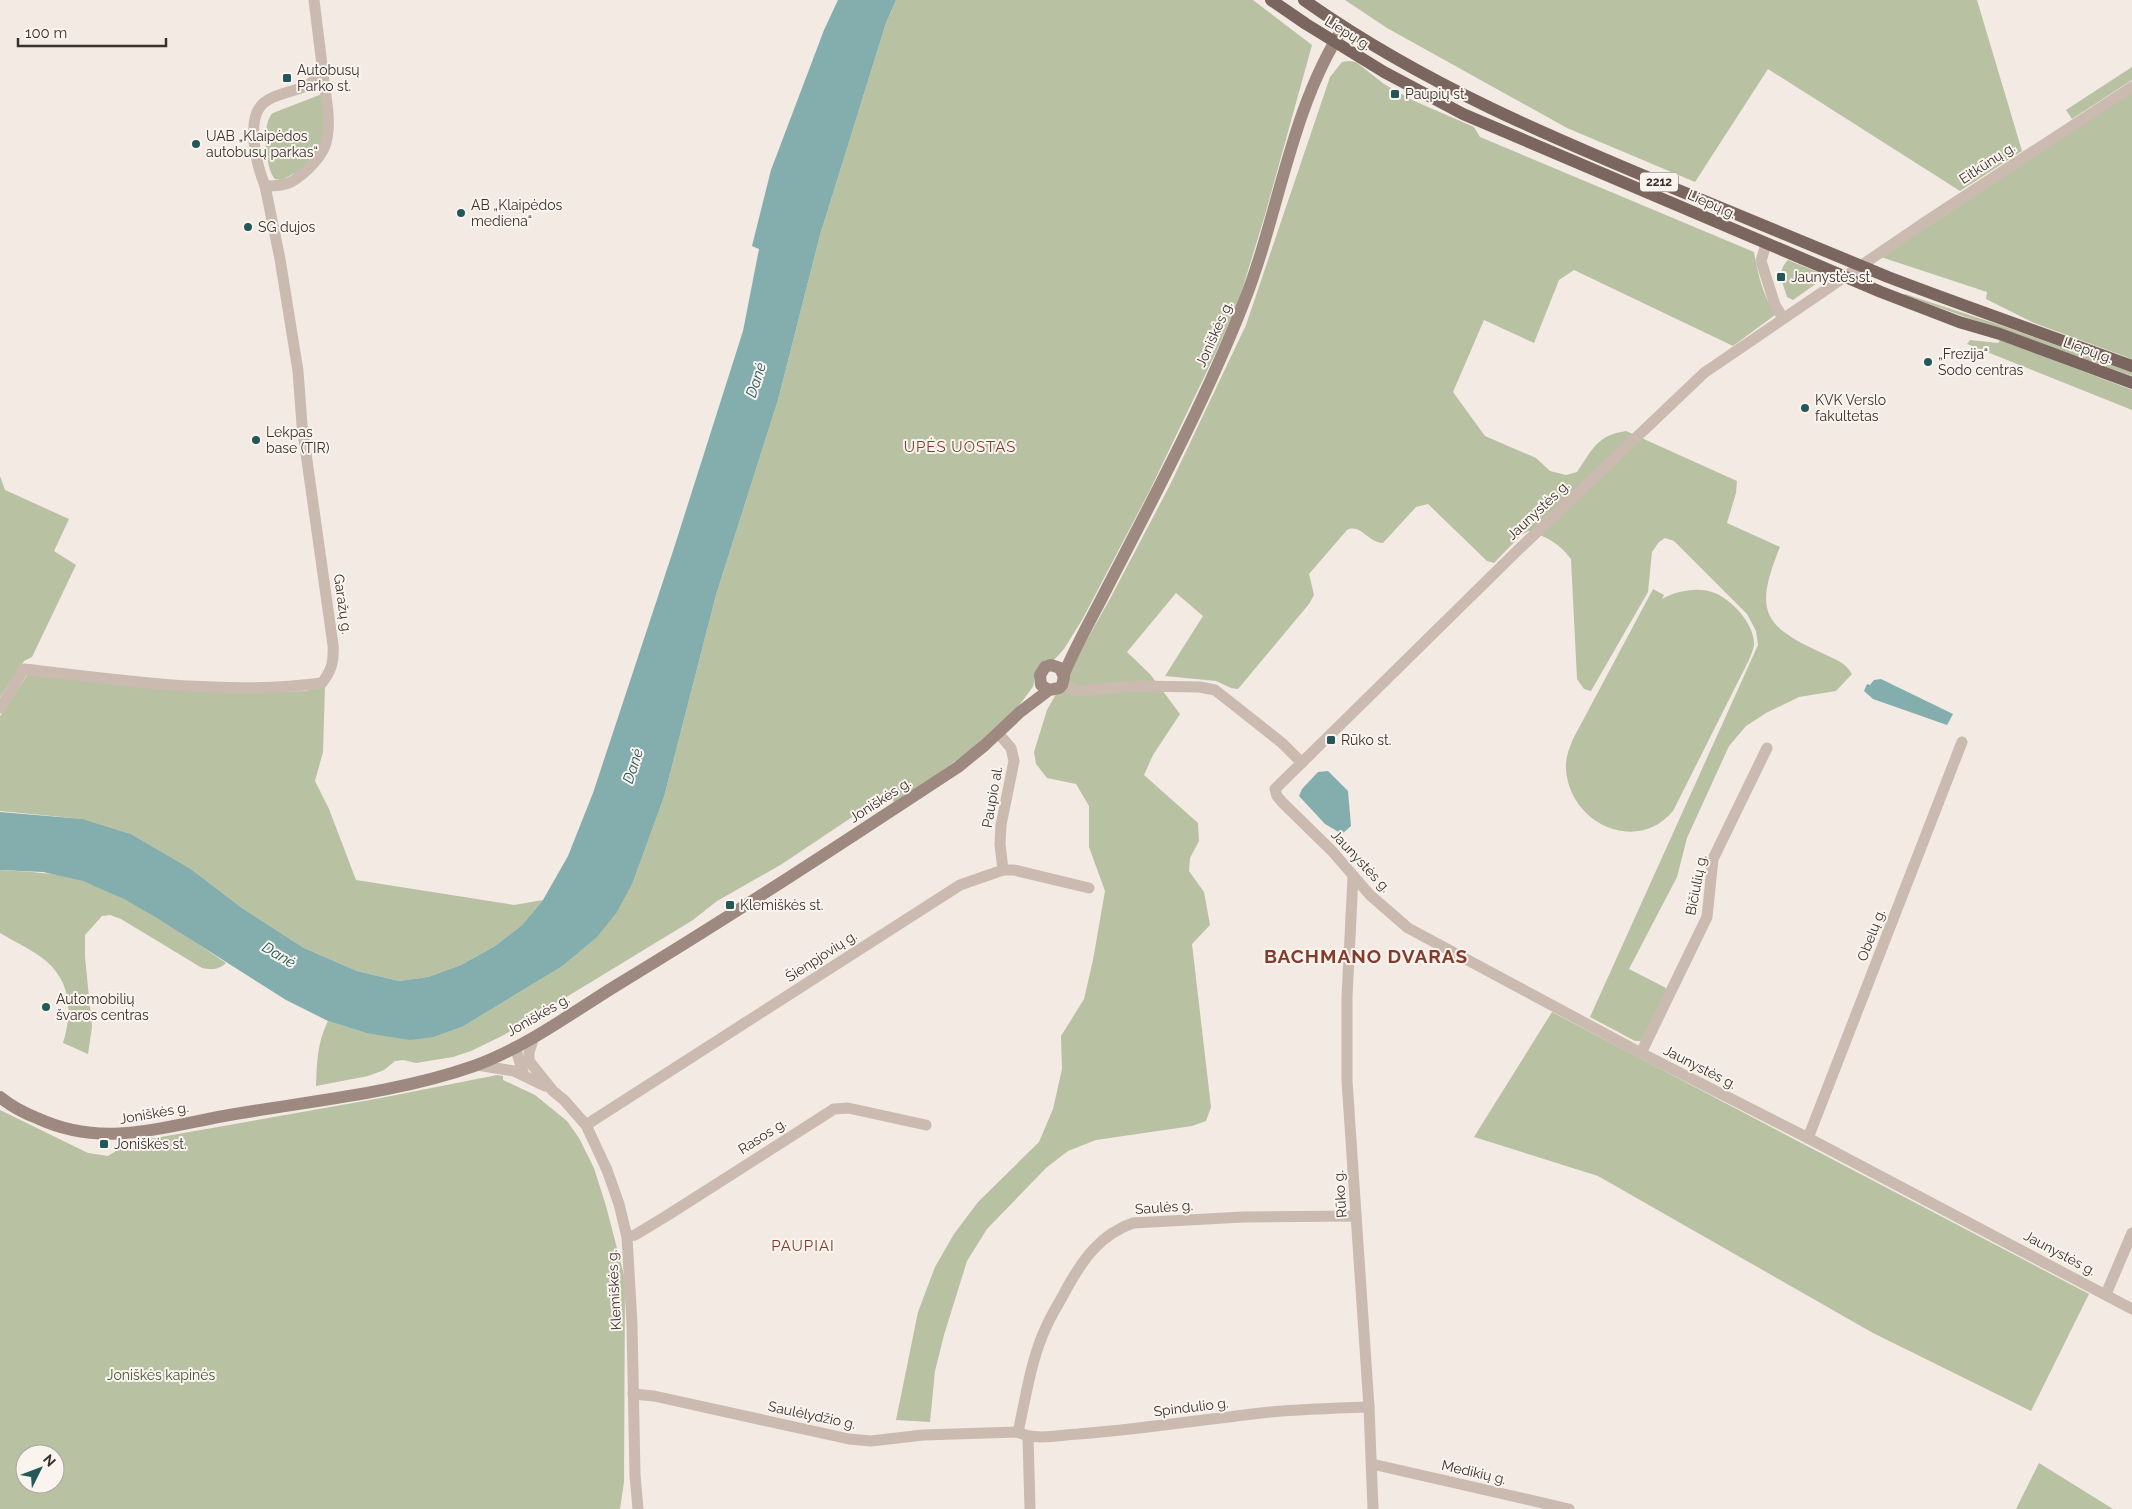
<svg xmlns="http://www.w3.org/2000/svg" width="2132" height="1509" viewBox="0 0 2132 1509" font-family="Raleway,sans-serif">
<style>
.green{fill:#b9c1a3;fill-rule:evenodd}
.water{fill:#83aead}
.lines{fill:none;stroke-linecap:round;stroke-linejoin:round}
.minor{stroke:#cabaaf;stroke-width:11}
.secondary{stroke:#9e8980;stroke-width:12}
.primary{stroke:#7a665f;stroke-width:12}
.poi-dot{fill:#245858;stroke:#faf4ef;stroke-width:2}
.labels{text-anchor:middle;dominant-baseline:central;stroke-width:4;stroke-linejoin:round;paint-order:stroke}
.shield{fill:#faf4ef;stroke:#746b66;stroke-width:1}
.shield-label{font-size:12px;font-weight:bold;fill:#3a302c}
.street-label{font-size:14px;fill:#3a302c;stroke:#faf4ef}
.poi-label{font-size:14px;fill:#3a302c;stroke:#faf4ef;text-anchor:start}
.park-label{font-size:14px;fill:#4b5632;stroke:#faf4ef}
.water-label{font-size:15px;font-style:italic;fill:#245858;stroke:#faf4ef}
.neighbourhood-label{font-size:15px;letter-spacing:1px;fill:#833b2b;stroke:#faf4ef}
.district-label{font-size:19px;font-weight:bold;letter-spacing:1px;fill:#833b2b;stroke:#faf4ef}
</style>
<rect width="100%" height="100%" fill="#f2eae3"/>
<g class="green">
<path d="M 896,0 L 1253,0 L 1312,45 L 1265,215 L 1239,300 L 1218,348 L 1149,492 L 1082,620 L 1064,649 L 1054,660 L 1044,661 C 1041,665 1036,671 1035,677 C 1033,681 1035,684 1032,688 C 998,738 943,769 894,802 L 888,793 L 782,864 L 717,901 L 693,920 L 504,1035 L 471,1051 L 453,1057 L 416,1063 L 403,1060 L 395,1061 L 384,1070 L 368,1076 L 316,1086 C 317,1062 317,1043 328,1021 L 366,1033 L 434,1037 L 462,1027 L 561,967 L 633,882 L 664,797 L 716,595 L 778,400 L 820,235 L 886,23 Z"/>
<polygon points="1345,0 1977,0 2022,151 1960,191 1768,69 1695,182 1567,128 1387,28"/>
<path d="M 1348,61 L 1356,62 L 1384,84 L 1412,100 L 1474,127 L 1480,137 L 1754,252 C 1758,276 1763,294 1775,315 L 1733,346 L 1574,270 L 1559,280 L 1534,343 L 1484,320 L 1453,392 L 1485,436 L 1536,458 L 1550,471 L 1566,475 L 1577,472 C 1592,450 1597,435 1626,431 L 1737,481 L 1736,493 L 1727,523 L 1780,547 C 1754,611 1762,626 1824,654 C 1836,660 1845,662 1852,674 L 1836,691 L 1799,697 L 1766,713 L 1746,726 L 1729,746 L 1687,838 L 1677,877 L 1629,969 L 1666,988 L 1665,993 L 1641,1041 L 1635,1041 L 1590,1017 L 1758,645 L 1756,631 L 1747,614 L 1674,541 L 1665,538 L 1659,542 L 1652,552 L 1648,592 L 1591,691 L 1584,689 L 1577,679 L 1571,559 C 1559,543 1547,537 1529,531 L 1521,535 L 1494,563 L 1487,561 L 1428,504 L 1416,507 L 1383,543 C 1369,543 1360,523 1347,530 L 1309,574 L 1314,595 L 1309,604 L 1238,689 L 1231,688 L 1216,681 L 1165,676 L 1203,616 L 1176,593 L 1127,652 L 1150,674 L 1180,714 L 1153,755 L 1144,775 L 1198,823 L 1199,841 L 1190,858 L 1189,871 L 1204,892 L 1210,925 L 1192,944 L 1211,1107 L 1206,1121 L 1192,1126 L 1096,1140 L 1068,1151 L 1046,1168 L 987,1229 L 967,1261 L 944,1335 L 935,1371 L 930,1422 L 896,1420 L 918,1312 L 935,1267 L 954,1234 L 978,1202 L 1039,1142 L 1053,1109 L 1062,1069 L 1061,1036 L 1084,999 L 1093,960 L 1105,891 L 1089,847 L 1089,806 L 1076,784 L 1047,778 L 1036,764 L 1034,752 L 1047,710 L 1111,597 L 1170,485 L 1246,325 L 1330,77 L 1342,62 Z"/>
<polygon points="2132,67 2132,80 2072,119 2066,110"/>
<polygon points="2132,92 2132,359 2034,323 1986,299 1987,292 1881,257"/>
<path d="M 322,94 L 325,140 L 302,169 L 282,180 L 275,179 C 265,169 261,122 273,113 Z"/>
<path d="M 1788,260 L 1820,273 L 1822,277 L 1817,283 L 1793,300 L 1787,297 C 1783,283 1776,272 1788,260 Z"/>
<polygon points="1905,294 1997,324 2132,372 2132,376 1904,295"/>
<polygon points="1970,340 1998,343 2000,340 2132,390 2132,410 1967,344"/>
<polygon points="0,476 5,490 69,519 54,551 76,565 32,657 24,661 0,697"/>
<path d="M 1653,589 L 1664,595 L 1662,599 C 1676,591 1697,587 1712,592 C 1731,598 1755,624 1754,645 C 1753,650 1751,655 1749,660 L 1673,811 C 1636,855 1569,823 1566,769 C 1565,759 1569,749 1573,739 Z"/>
<polygon points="28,674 265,692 305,691 325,686 323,752 315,781 329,809 356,880 514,905 543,900 522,925 495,946 461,965 428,977 399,981 357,971 304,948 242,908 191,869 131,834 83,819 0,811 0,716"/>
<path d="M 0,870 C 27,872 57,872 83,881 C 135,899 181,933 226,963 C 218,970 212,970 202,968 L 121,919 L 110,915 L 102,916 L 85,935 L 85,957 L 92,1027 L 88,1054 L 63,1043 C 72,1014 72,983 46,961 C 33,950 15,942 0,933 Z"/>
<polygon points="1552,1012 2089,1294 2031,1411 1873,1333 1598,1176 1474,1137"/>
<path d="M 497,1075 L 503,1076 L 503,1080 L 535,1095 L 567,1121 L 579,1138 L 594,1168 L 606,1206 L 625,1279 L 624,1482 L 620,1509 L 0,1509 L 0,1110 L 88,1153 L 108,1156 L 124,1146 L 144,1140 L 381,1098 ZM 25,1454 L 55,1454 L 55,1484 L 25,1484 Z"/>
<polygon points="2039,1463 2113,1509 2016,1509"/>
</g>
<g class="water">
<polygon points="838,0 896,0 886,23 820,235 778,400 716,595 664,797 633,882 617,912 597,937 561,967 462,1027 434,1037 410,1040 366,1033 328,1021 286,1000 157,918 124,899 83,881 43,872 0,870 0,812 83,819 131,834 191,869 242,908 304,948 357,971 399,981 428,977 461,965 495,946 522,925 543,900 568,856 593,793 674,548 743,331 759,249 752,246 771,170 824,30"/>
<polygon points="1881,679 1953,714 1947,725 1873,699 1864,691 1867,684 1870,685 1874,680"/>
<polygon points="1328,771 1348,791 1351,826 1342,834 1325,824 1299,796 1302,789 1318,772"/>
</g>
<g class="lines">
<g class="minor">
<polyline points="2132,87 1925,222 1704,373 1518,550 1275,789 1277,796 1282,802 1332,851 1370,895 1408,928 1641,1053 1808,1138 2132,1309"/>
<path d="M 265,186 C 273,186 283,186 291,182 C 305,174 325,155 327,138 C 331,118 325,94 323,73"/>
<polyline points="1766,244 1761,261 1775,305 1783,318"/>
<polyline points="1062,685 1078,691 1136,686 1200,687 1215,690 1282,743 1302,763"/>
<path d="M 0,708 L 24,669 C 122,680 224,696 322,683 C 332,670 334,661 333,645 L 302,425 L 298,371 L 280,259 L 265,186 C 257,166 244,117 265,102 C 276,93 295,92 308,85 C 313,82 318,77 323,73 L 314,0"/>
<polyline points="998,733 1011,748 1014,761 1001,825 1000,844 1003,870"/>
<polyline points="1353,877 1347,997 1347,1081 1369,1407 1373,1509"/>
<polyline points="534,1037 529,1052 529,1061 553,1091 564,1100 586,1125 607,1170 619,1204 627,1237 632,1324 635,1475 638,1509"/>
<polyline points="515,1047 524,1075"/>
<polyline points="1641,1053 1707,917 1713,859 1767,748"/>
<polyline points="477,1065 514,1071 545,1086"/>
<polyline points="586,1125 960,885 1003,870 1014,870 1089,888"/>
<polyline points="1808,1138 1962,742"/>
<polyline points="627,1237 635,1235 668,1215 834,1109 848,1108 926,1125"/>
<polyline points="2106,1294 2132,1233"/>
<path d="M 633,1394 L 654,1396 L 849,1439 L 871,1441 L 923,1435 L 1018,1432 C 1035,1441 1059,1435 1078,1434 C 1142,1429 1206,1419 1270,1412 C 1303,1409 1336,1408 1369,1407"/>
<path d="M 1018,1432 C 1026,1397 1031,1358 1047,1325 C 1053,1312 1061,1300 1067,1288 C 1083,1259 1101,1234 1133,1223 L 1243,1217 L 1356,1216"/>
<polyline points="1028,1437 1030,1509"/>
<polyline points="1372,1464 1569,1509"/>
</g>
<g class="secondary">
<path d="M 1064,674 C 1077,643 1093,616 1108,586 C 1155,495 1204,403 1242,307 C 1279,216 1289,112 1343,28"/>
<path d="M 0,1097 C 11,1106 24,1113 37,1118 C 101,1148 158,1128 224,1116 C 307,1101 394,1094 474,1066 C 527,1047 574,1011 622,982 C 736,913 847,840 958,767 L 985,745 L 1020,712 L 1049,690 L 1059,688 L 1062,685 L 1064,677 L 1060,668 L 1051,665 L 1045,667 L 1040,675 L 1041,685 L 1049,690"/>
</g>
<g class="primary">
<polyline points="1271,0 1306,24 1384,72 1463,114 1881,292 1959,322 2000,334 2132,383"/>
<path d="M 1304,0 C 1424,85 1555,139 1690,195 C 1756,222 1822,250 1888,277 C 1969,308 2051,336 2132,366"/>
</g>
</g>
<g class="poi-dot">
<rect x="282" y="73" width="10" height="10" rx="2.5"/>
<rect x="1390" y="89" width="10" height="10" rx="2.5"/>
<circle cx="196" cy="144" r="5"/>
<circle cx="461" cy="213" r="5"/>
<circle cx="248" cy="227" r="5"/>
<rect x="1776" y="272" width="10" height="10" rx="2.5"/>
<circle cx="1928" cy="362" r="5"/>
<circle cx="1805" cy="408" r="5"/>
<circle cx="256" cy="440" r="5"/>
<rect x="1326" y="735" width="10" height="10" rx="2.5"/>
<rect x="725" y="900" width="10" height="10" rx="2.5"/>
<circle cx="46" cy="1007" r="5"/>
<rect x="99" y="1139" width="10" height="10" rx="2.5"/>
</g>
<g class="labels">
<rect class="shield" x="1640" y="172.5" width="38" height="19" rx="4"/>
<g class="shield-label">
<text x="1659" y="182">2212</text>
</g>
<g class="street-label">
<text transform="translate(1348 33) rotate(32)">Liepų g.</text>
<text transform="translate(1987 163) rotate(-33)">Eitkūnų g.</text>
<text transform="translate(1712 204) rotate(24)">Liepų g.</text>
<text transform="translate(1214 334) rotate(-66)">Joniškės g.</text>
<text transform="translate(2088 350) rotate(20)">Liepų g.</text>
<text transform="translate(1538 510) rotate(-43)">Jaunystės g.</text>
<text transform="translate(343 604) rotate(82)">Garažų g.</text>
<text transform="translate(992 797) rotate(-80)">Paupio al.</text>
<text transform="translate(880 800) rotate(-33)">Joniškės g.</text>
<text transform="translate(1361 861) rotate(47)">Jaunystės g.</text>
<text transform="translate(1696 885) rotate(-79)">Bičiulių g.</text>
<text transform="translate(1871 935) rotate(-69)">Obelų g.</text>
<text transform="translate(821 956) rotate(-33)">Šienpjovių g.</text>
<text transform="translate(538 1015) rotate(-30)">Joniškės g.</text>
<text transform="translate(1700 1067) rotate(27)">Jaunystės g.</text>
<text transform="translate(154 1113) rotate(-10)">Joniškės g.</text>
<text transform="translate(762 1136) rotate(-33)">Rasos g.</text>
<text transform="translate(1340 1194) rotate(-94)">Rūko g.</text>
<text transform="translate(1164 1207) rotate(-4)">Saulės g.</text>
<text transform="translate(2060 1253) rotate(28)">Jaunystės g.</text>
<text transform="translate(614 1290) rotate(-93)">Klemiškės g.</text>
<text transform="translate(1191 1407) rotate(-7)">Spindulio g.</text>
<text transform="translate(812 1415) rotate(12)">Saulėlydžio g.</text>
<text transform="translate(1474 1472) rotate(13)">Medikių g.</text>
</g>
<g class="poi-label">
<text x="297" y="70">Autobusų<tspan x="297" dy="16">Parko st.</tspan></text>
<text x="1405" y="94">Paupių st.</text>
<text x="206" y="136">UAB „Klaipėdos<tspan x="206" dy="16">autobusų parkas“</tspan></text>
<text x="471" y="205">AB „Klaipėdos<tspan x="471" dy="16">mediena“</tspan></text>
<text x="258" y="227">SG dujos</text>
<text x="1791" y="277">Jaunystės st.</text>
<text x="1938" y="354">„Frezija“<tspan x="1938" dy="16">Sodo centras</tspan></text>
<text x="1815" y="400">KVK Verslo<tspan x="1815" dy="16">fakultetas</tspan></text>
<text x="266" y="432">Lekpas<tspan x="266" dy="16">base (TIR)</tspan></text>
<text x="1341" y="740">Rūko st.</text>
<text x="740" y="905">Klemiškės st.</text>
<text x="56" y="999">Automobilių<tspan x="56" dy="16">švaros centras</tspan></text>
<text x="114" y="1144">Joniškės st.</text>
</g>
<g class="park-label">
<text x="161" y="1375">Joniškės kapinės</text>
</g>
<g class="water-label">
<text transform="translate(756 380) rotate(-72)">Danė</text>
<text transform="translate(633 766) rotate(-72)">Danė</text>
<text transform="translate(279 955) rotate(31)">Danė</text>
</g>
<g class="neighbourhood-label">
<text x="960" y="447">UPĖS UOSTAS</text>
<text x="803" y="1246">PAUPIAI</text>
</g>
<g class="district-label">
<text x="1366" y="956">BACHMANO DVARAS</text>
</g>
</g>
<g transform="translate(40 1469) rotate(48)"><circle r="24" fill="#faf4ef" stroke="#ada6a1"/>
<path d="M0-4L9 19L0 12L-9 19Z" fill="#245858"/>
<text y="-8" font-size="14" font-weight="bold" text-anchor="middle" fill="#3a302c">N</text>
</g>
<path d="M18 38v8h148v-8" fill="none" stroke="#3a302c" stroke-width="2.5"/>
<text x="25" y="38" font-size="15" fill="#3a302c" stroke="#faf4ef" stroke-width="4" paint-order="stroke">100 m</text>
</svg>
